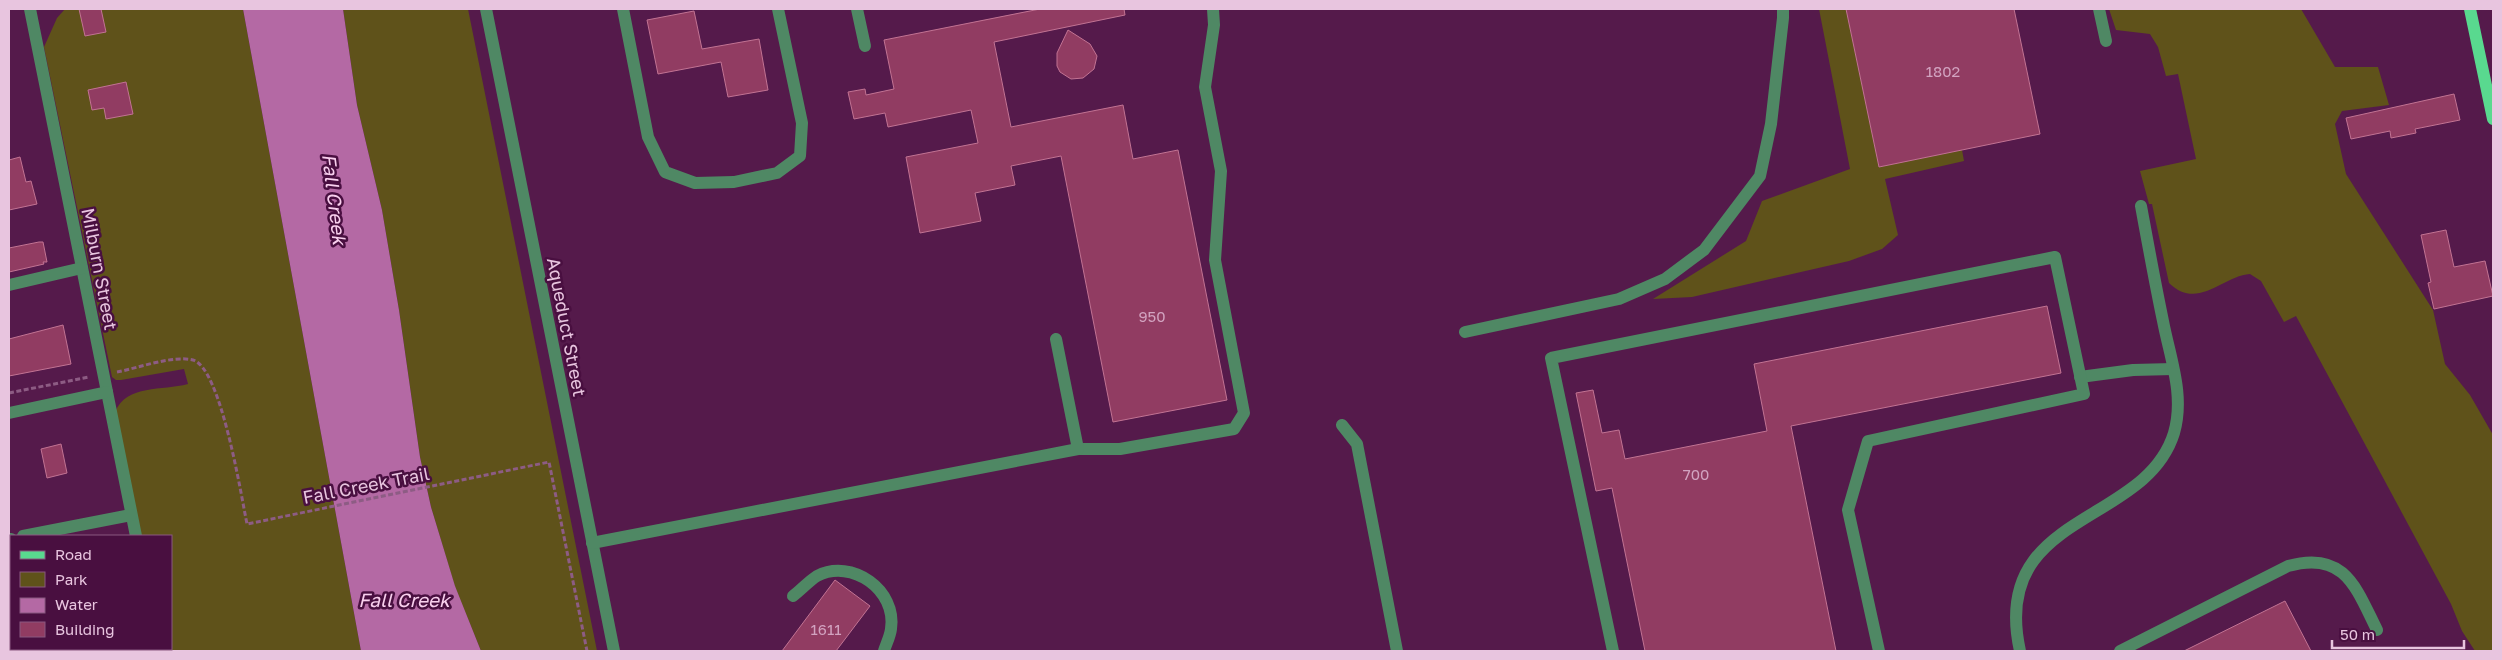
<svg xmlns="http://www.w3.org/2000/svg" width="2502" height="660" viewBox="0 0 2502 660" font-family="'Golos Text',sans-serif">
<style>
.green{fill:#5f521a}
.water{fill:#b469a4}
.building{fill:#913c62;stroke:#c27393}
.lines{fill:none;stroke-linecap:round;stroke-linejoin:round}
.path{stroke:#8d5c84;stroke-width:3;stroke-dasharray:5 2.5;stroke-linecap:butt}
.minor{stroke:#4f8864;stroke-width:12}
.major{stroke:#59d98f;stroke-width:12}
.labels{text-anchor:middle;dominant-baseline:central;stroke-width:5;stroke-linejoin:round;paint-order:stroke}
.number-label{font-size:15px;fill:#d2a3c0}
.street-label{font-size:18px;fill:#e8c5df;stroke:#490f40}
.water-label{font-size:19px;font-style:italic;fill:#f9d0ee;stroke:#490f40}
</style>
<rect width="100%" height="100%" fill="#551a4b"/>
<g class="green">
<path d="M 65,9 L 243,9 L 361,651 L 165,651 L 164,649 L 171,649 L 171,536 L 141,536 L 115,412 C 127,384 162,391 188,384 L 184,369 L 121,380 L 116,380 L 112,377 L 44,47 L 57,18 Z"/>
<polygon points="343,9 468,9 597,651 481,651 455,587 431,507 420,457 399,310 382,210 357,105"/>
<polygon points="1819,9 1846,9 1879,167 1962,150 1964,161 1885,179 1898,235 1882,249 1849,261 1692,297 1653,299 1746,241 1762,201 1850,169"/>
<path d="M 2109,9 L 2301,9 L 2335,67 L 2378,67 L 2389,105 L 2342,111 L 2335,124 L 2346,174 L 2433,310 L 2445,364 L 2470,395 L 2493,435 L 2493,651 L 2475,651 L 2462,631 L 2451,604 L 2296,316 L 2284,322 L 2261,281 L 2250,274 C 2222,276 2198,311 2169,283 L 2152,204 L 2149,204 L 2140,171 L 2196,159 L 2178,74 L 2166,76 L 2158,47 L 2150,34 L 2116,30 Z"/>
</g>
<polygon class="water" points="243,9 343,9 357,105 382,210 399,310 420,457 431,507 455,586 481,651 361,651"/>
<g class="building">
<polygon points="79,9 101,9 106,32 85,36"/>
<polygon points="1040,9 1124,9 1125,15 994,42 1011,127 1123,105 1133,159 1178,150 1227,400 1113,422 1061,156 1011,166 1015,185 975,193 981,221 920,233 906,157 978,143 971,110 888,127 885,113 854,119 848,92 865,89 866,95 894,89 884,40"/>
<polygon points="1846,9 2014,9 2040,134 1879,167"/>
<polygon points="694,11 702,49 759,39 768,90 728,97 721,62 658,74 647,20"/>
<polygon points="1068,30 1090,44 1097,56 1094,69 1083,78 1071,79 1060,72 1057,66 1057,53"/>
<polygon points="126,82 133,114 106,119 104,108 92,110 88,90"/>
<polygon points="2454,94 2460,120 2415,129 2416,133 2391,138 2390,131 2351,139 2346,118"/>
<polygon points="20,157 26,182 31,181 37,204 9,210 9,160"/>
<polygon points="2446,230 2454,267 2485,261 2493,296 2434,309 2428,283 2431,282 2421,235"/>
<polygon points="39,242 43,242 47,262 43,262 44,264 9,272 9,248"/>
<polygon points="2047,306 2061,373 1791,426 1836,651 1645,651 1612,488 1596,491 1576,393 1593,390 1602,433 1619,430 1625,459 1767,431 1754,364"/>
<polygon points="63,325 71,364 9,376 9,339"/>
<polygon points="61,444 67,473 47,478 41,449"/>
<polygon points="835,580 870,606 836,651 782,651"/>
<polygon points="2285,601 2311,651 2184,651"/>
</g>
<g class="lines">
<g class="path">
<path d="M 117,372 C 138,368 173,355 193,360 C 221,368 241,495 247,524 L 549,462 L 587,651"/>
<polyline points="9,393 89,377"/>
</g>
<g class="minor">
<polyline points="30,9 136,536"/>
<polyline points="486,9 614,651"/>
<polyline points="623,9 648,137 665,172 695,183 734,182 777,173 800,156 802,123 778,9"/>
<polyline points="857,9 865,46"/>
<polyline points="2099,9 2106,41"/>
<polyline points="9,285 82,268"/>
<polyline points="1465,332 1619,299 1665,279 1704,250 1760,176 1771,124 1783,18 1783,9"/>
<polyline points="2080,377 2133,370 2173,369"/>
<polyline points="9,413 107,392"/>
<polyline points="1342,425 1357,444 1397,651"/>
<polyline points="1078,449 1120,449 1234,429 1244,413 1215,260 1221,171 1205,87 1214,25 1213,9"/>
<polyline points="23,536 131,515"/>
<polyline points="9,539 11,539"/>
<polyline points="592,543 1078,449 1056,339"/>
<polyline points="9,552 11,565"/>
<path d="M 793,596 C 801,590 809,581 817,576 C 852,558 897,590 891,629 C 890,637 886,644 884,651"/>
<polyline points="29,649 29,651"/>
<polyline points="158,649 158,651"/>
<polyline points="1613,651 1551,358 2055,257 2084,394 1868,441 1848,510 1879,651"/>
<path d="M 2020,651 C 1989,511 2145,527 2174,433 C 2185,395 2170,358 2163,321 C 2155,283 2148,244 2141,206"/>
<path d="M 2120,651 L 2288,566 C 2345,550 2356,588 2377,630"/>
</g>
<polyline class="major" points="2470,9 2493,119"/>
</g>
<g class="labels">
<g class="number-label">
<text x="1943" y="71">1802</text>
<text x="1152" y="316">950</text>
<text x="1696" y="474">700</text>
<text x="826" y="629">1611</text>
</g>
<g class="street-label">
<text transform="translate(100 269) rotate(79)">Milburn Street</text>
<text transform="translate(567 327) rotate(79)">Aqueduct Street</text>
<text transform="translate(366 485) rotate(-11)">Fall Creek Trail</text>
</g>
<g class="water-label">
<text transform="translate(335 199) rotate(83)">Fall Creek</text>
<text x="404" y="599">Fall Creek</text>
</g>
</g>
<rect width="2502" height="660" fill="none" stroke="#e8c5df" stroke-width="20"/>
<rect x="10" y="535" width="162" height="115" fill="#490f40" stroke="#895880"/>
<rect x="20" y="551" width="25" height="8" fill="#59d98f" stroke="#895880"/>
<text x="55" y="560" font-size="15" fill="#e8c5df">Road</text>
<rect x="20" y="572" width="25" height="15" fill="#5f521a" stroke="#895880"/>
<text x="55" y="585" font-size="15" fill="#e8c5df">Park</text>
<rect x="20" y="598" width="25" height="15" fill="#b469a4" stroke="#895880"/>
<text x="55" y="610" font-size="15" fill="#e8c5df">Water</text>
<rect x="20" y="622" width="25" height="15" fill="#913c62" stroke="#895880"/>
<text x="55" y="635" font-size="15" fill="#e8c5df">Building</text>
<path d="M2332 640v8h132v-8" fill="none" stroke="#e8c5df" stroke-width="2.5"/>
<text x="2340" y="640" font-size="15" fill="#e8c5df" stroke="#490f40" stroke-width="4" paint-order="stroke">50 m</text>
</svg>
